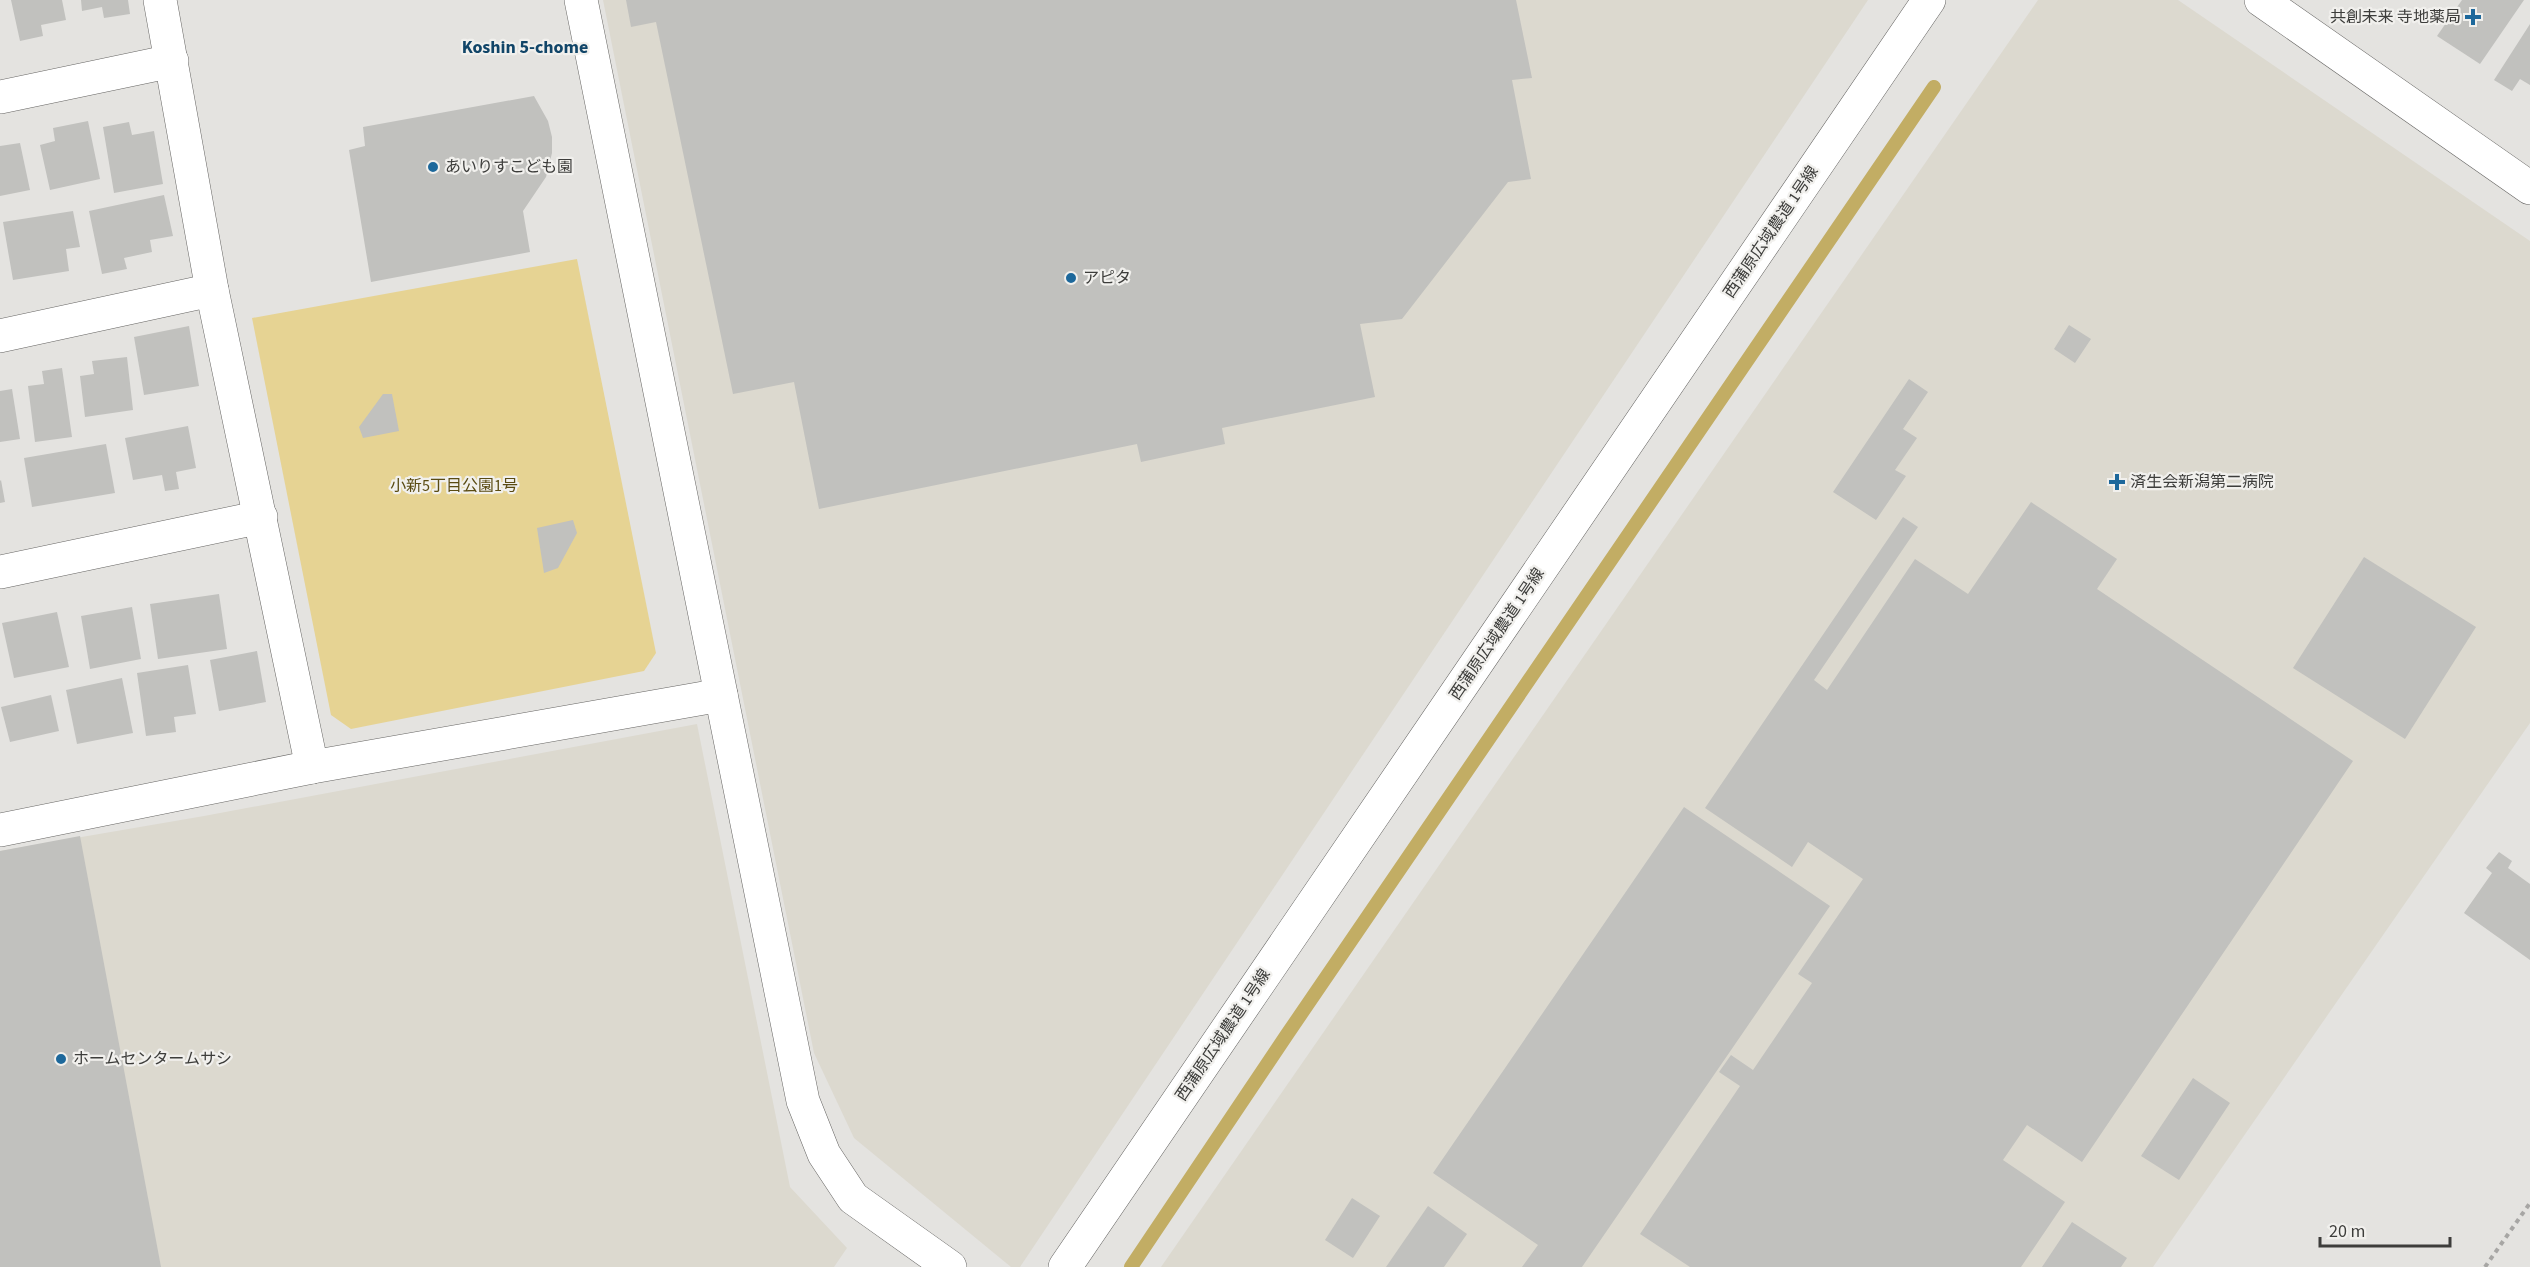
<svg xmlns="http://www.w3.org/2000/svg" width="2530" height="1267" viewBox="0 0 2530 1267" font-family="'Source Sans 3','Noto Sans JP',sans-serif">
<style>
.built{fill:#dcd9cf}
.green{fill:#e6d393}
.lines{fill:none;stroke-linecap:round;stroke-linejoin:round}
.stream{stroke:#c2ad64;stroke-width:14}
.building{fill:#c1c1be}
.minor-casing{stroke:#666563;stroke-width:34}
.path{stroke:#a7a6a4;stroke-width:4;stroke-dasharray:4.5 4.5;stroke-linecap:butt}
.minor{stroke:#fff;stroke-width:33}
.poi-dot{fill:#1d689b;stroke:#f1f0ed;stroke-width:2}
.labels{text-anchor:middle;dominant-baseline:central;stroke-width:4.5;stroke-linejoin:round;paint-order:stroke}
.poi-label{font-size:16px;fill:#3d3d3b;stroke:#f1f0ed;text-anchor:start}
.street-label{font-size:16px;fill:#3d3d3b;stroke:#f1f0ed}
.park-label{font-size:16px;fill:#5a4b12;stroke:#f1f0ed}
.neighbourhood-label{font-size:18px;font-weight:bold;fill:#114568;stroke:#f1f0ed}
</style>
<rect width="100%" height="100%" fill="#e4e3e0"/>
<g class="built">
<polygon points="603,0 1868,0 1020,1267 1011,1267 854,1138 814,1053"/>
<polygon points="2038,0 2178,0 2530,241 2530,723 2153,1267 1161,1267"/>
<polygon points="697,724 790,1187 847,1248 834,1267 0,1267 0,851 204,816"/>
</g>
<polygon class="green" points="577,259 656,653 644,671 351,729 331,715 252,318"/>
<g class="lines">
<polyline class="stream" points="1131,1267 1286,1036 1934,87"/>
</g>
<g class="building">
<polygon points="11,0 62,0 66,20 41,25 43,36 20,41"/>
<polygon points="81,0 128,0 130,14 104,18 102,7 82,11"/>
<polygon points="626,0 1516,0 1532,78 1512,80 1531,179 1508,182 1402,319 1360,324 1375,397 1222,428 1225,444 1141,462 1137,444 819,509 794,382 733,394 656,22 631,27"/>
<polygon points="2462,0 2524,0 2480,64 2437,36"/>
<polygon points="2530,24 2530,85 2520,79 2512,91 2494,80"/>
<polygon points="534,96 548,121 552,137 552,153 546,177 523,211 530,252 371,282 349,150 365,146 363,127"/>
<polygon points="88,121 100,179 50,190 40,145 55,141 53,128"/>
<polygon points="129,122 132,135 154,131 163,184 114,193 103,127"/>
<polygon points="20,143 30,190 0,196 0,146"/>
<polygon points="164,195 173,236 150,240 152,252 124,258 127,269 102,274 89,211"/>
<polygon points="73,211 80,247 66,249 69,271 13,280 3,222"/>
<polygon points="2069,325 2091,339 2075,363 2054,349"/>
<polygon points="189,326 199,386 144,395 134,337"/>
<polygon points="127,357 133,410 85,417 80,376 94,374 92,361"/>
<polygon points="62,368 72,437 35,442 28,386 44,384 42,371"/>
<polygon points="1909,379 1928,392 1903,429 1917,438 1895,470 1906,476 1876,520 1833,492"/>
<polygon points="12,389 20,439 0,442 0,391"/>
<polygon points="383,394 392,394 399,431 363,438 359,427"/>
<polygon points="188,426 196,468 176,472 179,489 165,491 162,475 133,480 125,438"/>
<polygon points="106,444 115,493 32,507 24,458"/>
<polygon points="1,480 5,502 0,503 0,481"/>
<polygon points="2031,502 2117,559 2097,589 2353,761 2082,1162 2027,1125 2003,1160 2065,1202 2021,1267 1690,1267 1640,1234 1740,1086 1719,1072 1731,1055 1753,1070 1812,983 1798,974 1863,879 1808,842 1792,867 1705,808 1903,517 1918,527 1814,680 1827,690 1915,559 1968,594"/>
<polygon points="573,520 577,533 558,568 544,573 537,528"/>
<polygon points="2364,557 2476,627 2405,739 2293,668"/>
<polygon points="219,594 227,649 158,659 150,604"/>
<polygon points="132,607 141,659 90,669 81,616"/>
<polygon points="57,612 69,667 14,678 2,623"/>
<polygon points="257,651 266,702 219,711 210,660"/>
<polygon points="188,665 196,714 174,717 176,732 146,736 137,673"/>
<polygon points="122,678 133,733 77,744 66,690"/>
<polygon points="51,695 59,731 10,742 1,707"/>
<polygon points="1684,807 1830,906 1582,1267 1522,1267 1538,1245 1433,1173"/>
<polygon points="80,836 161,1267 0,1267 0,851"/>
<polygon points="2499,852 2512,861 2508,868 2530,884 2530,960 2464,913 2492,873 2486,868"/>
<polygon points="2193,1078 2230,1103 2179,1180 2141,1156"/>
<polygon points="1352,1198 1380,1216 1353,1258 1325,1240"/>
<polygon points="1428,1206 1467,1234 1444,1267 1386,1267"/>
<polygon points="2072,1222 2127,1258 2121,1267 2042,1267"/>
</g>
<g class="lines">
<defs>
<g id="minor">
<polyline points="160,0 212,290 312,767"/>
<polyline points="581,0 803,1101 824,1154 853,1198 950,1267"/>
<polyline points="2261,0 2530,188"/>
<polyline points="0,97 172,61"/>
<polyline points="0,336 212,290"/>
<polyline points="0,572 261,517"/>
<polyline points="0,830 312,767 721,695"/>
<polyline points="1065,1267 1929,0"/>
</g>
</defs>
<use href="#minor" class="minor-casing"/>
<polyline class="path" points="2485,1267 2530,1203"/>
<use href="#minor" class="minor"/>
</g>
<g class="poi-dot">
<path d="M2470 8h6v6h6v6h-6v6h-6v-6h-6v-6h6z"/>
<circle cx="433" cy="167" r="6"/>
<circle cx="1071" cy="278" r="6"/>
<path d="M2114 473h6v6h6v6h-6v6h-6v-6h-6v-6h6z"/>
<circle cx="61" cy="1059" r="6"/>
</g>
<g class="labels">
<g class="poi-label">
<text x="2461" y="17" text-anchor="end">共創未来 寺地薬局</text>
<text x="445" y="167">あいりすこども園</text>
<text x="1083" y="278">アピタ</text>
<text x="2130" y="482">済生会新潟第二病院</text>
<text x="73" y="1059">ホームセンタームサシ</text>
</g>
<g class="street-label">
<text transform="translate(1771 232) rotate(-56)">西蒲原広域農道 1号線</text>
<text transform="translate(1497 634) rotate(-56)">西蒲原広域農道 1号線</text>
<text transform="translate(1223 1035) rotate(-56)">西蒲原広域農道 1号線</text>
</g>
<g class="park-label">
<text x="454" y="486">小新5丁目公園1号</text>
</g>
<g class="neighbourhood-label">
<text x="525" y="47">Koshin 5-chome</text>
</g>
</g>
<path d="M2320 1237v9h130v-9" fill="none" stroke="#3d3d3b" stroke-width="3"/>
<text x="2329" y="1237" font-size="18" fill="#3d3d3b" stroke="#f1f0ed" stroke-width="4.5" paint-order="stroke">20 m</text>
</svg>
